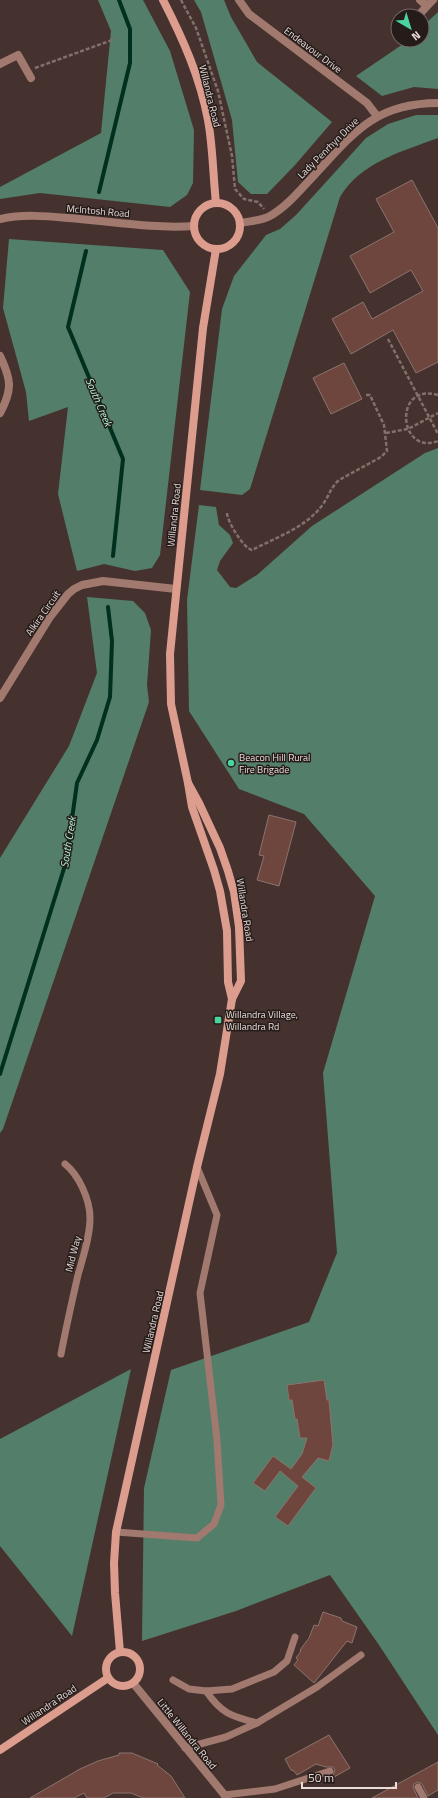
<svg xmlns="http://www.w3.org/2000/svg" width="438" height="1798" viewBox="0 0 438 1798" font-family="'Titillium Web',sans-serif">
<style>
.forest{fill:#537e69}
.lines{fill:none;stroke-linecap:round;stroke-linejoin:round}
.stream{stroke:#00301e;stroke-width:4}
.building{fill:#6f463d;stroke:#8a746f}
.path{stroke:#81706c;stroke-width:2.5;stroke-dasharray:4 2;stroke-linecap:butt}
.service{stroke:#a2796f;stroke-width:7}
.minor{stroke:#a2796f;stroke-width:8}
.tertiary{stroke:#a2796f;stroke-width:8}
.secondary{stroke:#dd9d8e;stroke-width:8}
.poi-dot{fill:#4bd49b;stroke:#251c1a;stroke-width:1.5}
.labels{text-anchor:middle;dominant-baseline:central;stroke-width:3;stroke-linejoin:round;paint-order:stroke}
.street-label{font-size:10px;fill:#e9dcd9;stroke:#251c1a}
.poi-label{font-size:10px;fill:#e9dcd9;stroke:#251c1a;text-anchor:start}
.water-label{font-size:11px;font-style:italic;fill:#aef7d2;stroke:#251c1a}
</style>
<rect width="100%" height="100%" fill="#45322e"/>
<g class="forest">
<polygon points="98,0 143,0 170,51 194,130 193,183 187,195 170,207 40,193 0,199 0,187 101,133 111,31"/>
<polygon points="194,0 224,0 231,17 257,62 332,122 295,165 267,194 251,194 238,182 232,120 201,12"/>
<polygon points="438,12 438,89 414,87 382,96 356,76 409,40 422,40 422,27"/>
<path d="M 416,115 L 438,115 L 438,138 C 401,152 361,162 340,197 L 250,489 L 242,495 L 200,490 L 222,309 L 234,276 L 266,235 L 280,229 L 296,215 L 366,138 L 388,124 Z"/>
<polygon points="9,239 163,250 190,292 160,555 152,568 135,571 104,564 77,571 58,494 68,407 29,421 26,392 3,308"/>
<polygon points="438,448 438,1735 379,1645 330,1575 236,1611 142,1641 144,1488 171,1370 309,1322 337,1253 323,1073 375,896 304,814 239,789 189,711 187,600 199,505 216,507 219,525 230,535 233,543 220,561 217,570 230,587 236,588 257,575 312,526 425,453"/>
<polygon points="87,597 133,601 145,613 151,630 147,685 149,702 3,1129 0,1133 0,858 69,746 97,673"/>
<polygon points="131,1369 72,1636 0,1546 0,1439"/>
</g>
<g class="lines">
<g class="stream">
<polyline points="99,192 130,63 130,29 119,0"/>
<polyline points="86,251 68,327 123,459 113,556"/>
<polyline points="0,1074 66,862 77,783 97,740 110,697 112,641 108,607"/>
</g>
</g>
<g class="building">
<polygon points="412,180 438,228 438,362 416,373 393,330 351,354 332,319 363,302 372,319 423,291 411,270 370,293 350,256 394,232 376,199"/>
<polygon points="344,363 362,399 331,414 313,378"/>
<polygon points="269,815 296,822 279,886 257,880 264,856 259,855"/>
<polygon points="324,1380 327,1400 329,1400 333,1445 329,1461 318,1458 302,1477 316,1488 288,1526 275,1517 298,1486 280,1471 265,1491 253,1483 273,1456 291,1469 302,1454 307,1438 300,1438 297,1419 295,1419 292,1400 289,1400 287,1385"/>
<polygon points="323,1612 341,1618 342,1621 357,1627 352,1643 347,1641 314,1683 294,1665 298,1660 296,1658 301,1651 300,1650 309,1638 314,1625 318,1626"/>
<polygon points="329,1735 350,1768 334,1777 333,1775 335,1770 333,1767 326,1767 316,1764 297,1775 294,1771 291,1770 285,1759"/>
<polygon points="119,1753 132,1753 158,1764 157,1765 171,1776 185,1798 143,1798 131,1793 113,1793 104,1798 87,1798 84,1793 74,1798 30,1798 80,1769 98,1761 119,1755"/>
<polygon points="438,1762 438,1790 428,1796 422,1784 418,1782 414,1784 413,1787 418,1798 372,1798"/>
</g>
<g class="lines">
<g class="path">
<polyline points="181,0 196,28 218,91 232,156 235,189 244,199 258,202 264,209"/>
<polyline points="35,68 115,39"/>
<polyline points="388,339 438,434"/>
<path d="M 438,395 C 393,382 398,456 438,441"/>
<polyline points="386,433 408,429 438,413"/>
<path d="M 227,513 C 227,521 244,549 252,550 C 275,538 304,528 320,508 C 328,499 330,488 339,480 L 381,457 L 387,451 L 384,425 L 370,395 L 364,395"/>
</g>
<g class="service">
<path d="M 61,1354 C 66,1328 72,1301 78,1275 C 83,1257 90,1237 90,1218 C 90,1200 79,1175 65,1164"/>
<polyline points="116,1532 197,1538 214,1524 221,1505 217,1440 200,1293 217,1215 197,1167"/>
<polyline points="173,1680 189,1689 206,1691 232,1689 274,1672 287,1661 295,1637"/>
<path d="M 206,1691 C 222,1714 231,1716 257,1723"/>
<polyline points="185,1748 226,1737 257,1723 317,1687 361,1655"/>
<polyline points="418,1787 424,1798"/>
<polyline points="224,1795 275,1789 330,1771"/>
</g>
<g class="minor">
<polyline points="239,0 249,14 367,103 377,116"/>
<polyline points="427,6 433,0"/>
<polyline points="418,16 427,6 420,0"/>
<polyline points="0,64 18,55 31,78"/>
<path d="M 0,356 C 11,379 13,389 0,413"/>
<polyline points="0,698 50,617 68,594 74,589 82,585 103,581 176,589"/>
</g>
<g class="tertiary">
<path d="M 0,219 C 22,214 46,216 68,218 C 110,221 152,229 194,226"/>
<path d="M 240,223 C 250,221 261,221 270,216 C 284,208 295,196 306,184 C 349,139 370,103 438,103"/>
<polyline points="133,1683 227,1798"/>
</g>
<g class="secondary">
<path d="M 163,0 C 183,39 200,77 208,120 C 213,148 213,175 216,203"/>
<circle cx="217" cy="226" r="23"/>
<polyline points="216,249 203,328 170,654 171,704 188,783 192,807 214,870 220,891 227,931 228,982 232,999"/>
<polyline points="120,1652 115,1593 114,1563 116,1532 197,1167 220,1074 232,999 241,981 239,927 234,892 228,871 220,848 199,803 188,783"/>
<circle cx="123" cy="1669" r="17"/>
<polyline points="0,1750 108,1678"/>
</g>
</g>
<g class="poi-dot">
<circle cx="231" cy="763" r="4"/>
<rect x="214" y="1016" width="8" height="8" rx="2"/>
</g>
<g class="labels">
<g class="street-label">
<text transform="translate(313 50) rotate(37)">Endeavour Drive</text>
<text transform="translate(210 96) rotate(76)">Willandra Road</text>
<text transform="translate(328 148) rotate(-45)">Lady Penrhyn Drive</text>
<text transform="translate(98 211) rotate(5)">McIntosh Road</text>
<text transform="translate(174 515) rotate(-84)">Willandra Road</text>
<text transform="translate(43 613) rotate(-55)">Alkira Circuit</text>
<text transform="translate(245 910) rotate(81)">Willandra Road</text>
<text transform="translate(73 1254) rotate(-76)">Mid Way</text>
<text transform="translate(153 1322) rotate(-77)">Willandra Road</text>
<text transform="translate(49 1705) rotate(-34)">Willandra Road</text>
<text transform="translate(187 1734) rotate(51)">Little Willandra Road</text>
</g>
<g class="poi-label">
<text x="239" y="757">Beacon Hill Rural<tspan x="239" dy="12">Fire Brigade</tspan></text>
<text x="226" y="1014">Willandra Village,<tspan x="226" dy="12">Willandra Rd</tspan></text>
</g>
<g class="water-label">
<text transform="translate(99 402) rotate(67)">South Creek</text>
<text transform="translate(68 842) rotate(-81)">South Creek</text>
</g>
</g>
<g transform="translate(410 28) rotate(142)"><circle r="19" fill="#251c1a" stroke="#736966"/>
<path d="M0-3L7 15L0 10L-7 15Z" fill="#4bd49b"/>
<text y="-6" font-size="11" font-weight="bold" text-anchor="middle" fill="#e9dcd9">N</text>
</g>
<path d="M302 1782v6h94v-6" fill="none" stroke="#e9dcd9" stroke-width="2"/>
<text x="308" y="1782" font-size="12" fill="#e9dcd9" stroke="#251c1a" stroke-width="3" paint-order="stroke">50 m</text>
</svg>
